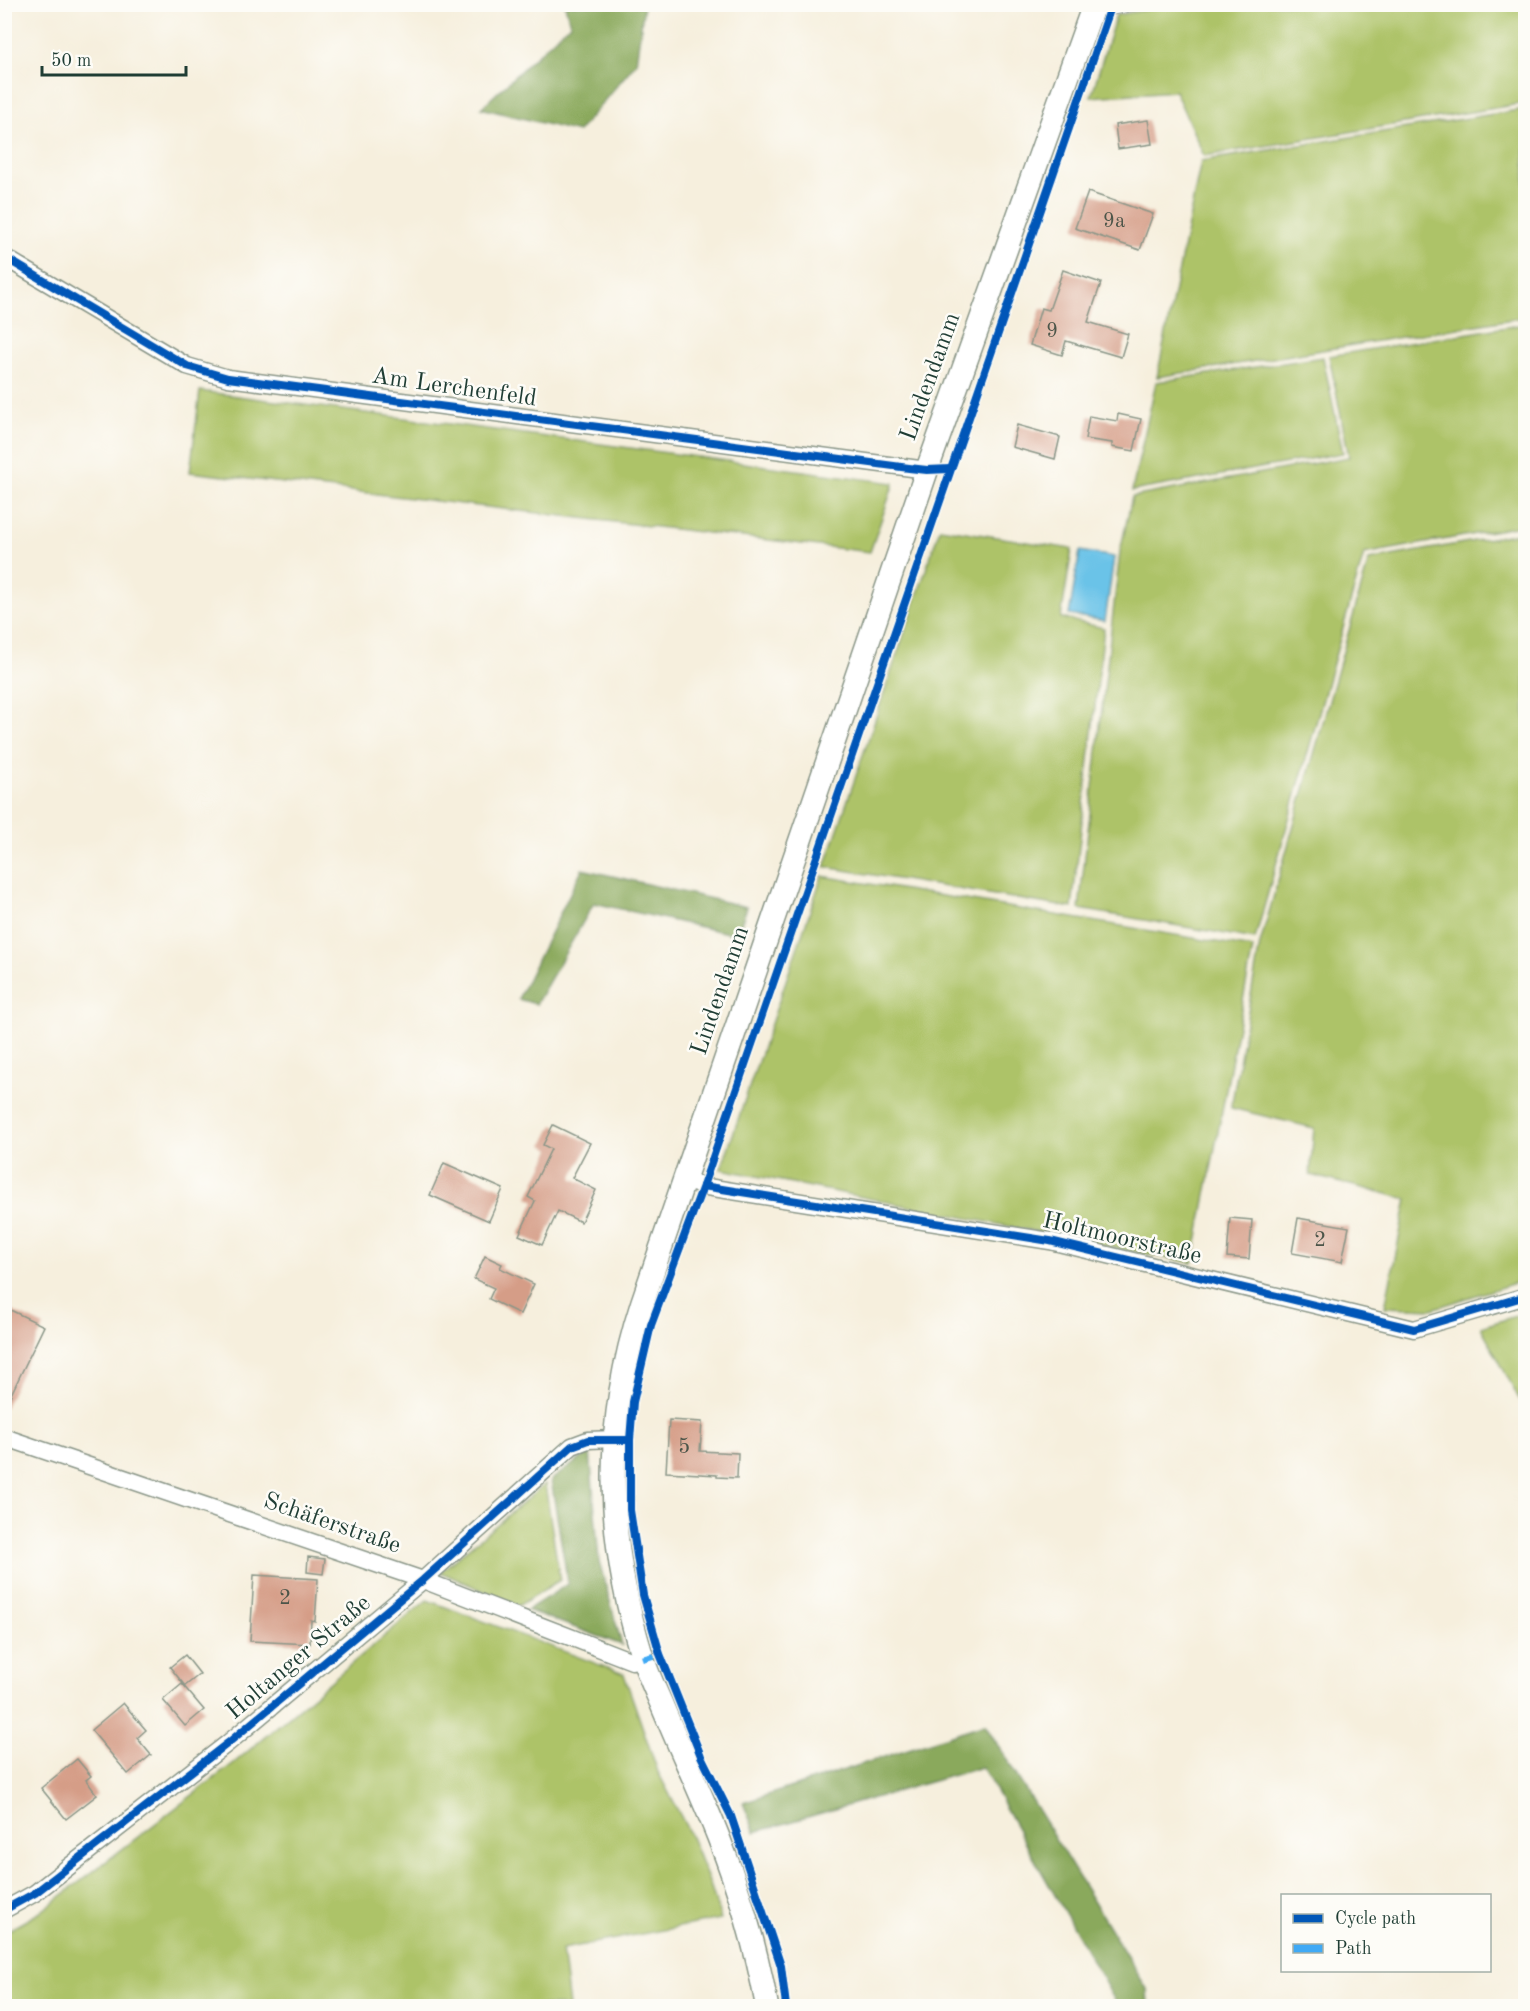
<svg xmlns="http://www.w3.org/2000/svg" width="1530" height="2011" viewBox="0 0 1530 2011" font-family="'Old Standard TT',serif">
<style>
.green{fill:#adc368;stroke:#66804e;stroke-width:1.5}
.forest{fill:#8aa95c;stroke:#547348;stroke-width:1.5}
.water{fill:#6bc3e8;stroke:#45808e;stroke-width:1.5}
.building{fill:#d59d87}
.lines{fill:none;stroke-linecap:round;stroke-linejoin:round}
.lane-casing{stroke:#8a9688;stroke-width:10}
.street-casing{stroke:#8a9688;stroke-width:19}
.secondary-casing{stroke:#8a9688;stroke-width:25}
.lane{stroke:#fff;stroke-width:8}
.street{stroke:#fff;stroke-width:16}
.secondary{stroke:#fff;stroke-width:22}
.quiet{stroke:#3fa9f5;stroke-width:6;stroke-dasharray:12 6;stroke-linecap:butt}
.cycleway-casing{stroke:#fdfcf7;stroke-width:11}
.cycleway{stroke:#0057b8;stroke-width:8}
.labels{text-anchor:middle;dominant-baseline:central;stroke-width:5;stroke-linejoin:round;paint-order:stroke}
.number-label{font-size:21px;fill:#4c5549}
.street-label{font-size:24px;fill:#1f3d34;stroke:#fdfcf7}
</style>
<rect width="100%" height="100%" fill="#fdfcf7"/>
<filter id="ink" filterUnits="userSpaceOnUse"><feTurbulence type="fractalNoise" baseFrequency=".0167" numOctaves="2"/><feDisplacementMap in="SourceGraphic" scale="12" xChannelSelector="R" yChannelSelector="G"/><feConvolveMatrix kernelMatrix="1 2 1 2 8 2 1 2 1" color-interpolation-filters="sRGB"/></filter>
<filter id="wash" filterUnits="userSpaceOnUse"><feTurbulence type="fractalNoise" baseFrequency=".008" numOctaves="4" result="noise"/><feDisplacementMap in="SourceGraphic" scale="24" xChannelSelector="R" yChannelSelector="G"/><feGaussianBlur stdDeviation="1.35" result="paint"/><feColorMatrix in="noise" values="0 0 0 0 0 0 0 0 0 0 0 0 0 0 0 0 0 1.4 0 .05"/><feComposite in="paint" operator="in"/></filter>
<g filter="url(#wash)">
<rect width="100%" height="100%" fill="#f6efdd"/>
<g class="green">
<polygon points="1180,4 1525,5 1525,103 1204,156 1175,91 1091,97 1116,15"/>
<polygon points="1525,109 1525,317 1157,377 1201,161"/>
<polygon points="1525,324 1525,525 1364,554 1255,939 1079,909 1120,552 1132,497 1349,457 1329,356"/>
<polygon points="1323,357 1343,453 1132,491 1156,382"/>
<polygon points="200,391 894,483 870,552 190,472"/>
<polygon points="940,528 1072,549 1061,618 1104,628 1072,908 825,867"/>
<polygon points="1525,532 1525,1280 1432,1309 1385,1307 1407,1199 1310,1175 1314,1128 1231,1108 1260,944 1369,560"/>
<polygon points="822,876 1253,948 1193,1263 721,1169"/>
<polygon points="1525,1313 1526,1313 1525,1410 1481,1327"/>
<polygon points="545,1484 560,1580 518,1606 440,1572"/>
<polygon points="427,1600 624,1674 658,1772 690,1834 711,1887 721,1919 562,1949 569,2006 5,2006 5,1932 39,1913 234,1763"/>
</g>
<g class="forest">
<polygon points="565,5 644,5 636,63 578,132 481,108 570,24"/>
<polygon points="582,869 747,907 737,935 594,903 536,1004 518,999"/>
<polygon points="590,1452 599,1561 622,1645 527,1610 568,1584 551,1480"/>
<polygon points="985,1724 1147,1989 1148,2006 1118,2006 982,1767 755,1832 743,1803"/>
</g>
<polygon class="water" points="1080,551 1114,557 1105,621 1069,615"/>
<g id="blocks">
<g class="building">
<polygon points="1148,120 1152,144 1118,149 1115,125"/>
<polygon points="1088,192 1153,214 1140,250 1075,228"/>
<polygon points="1063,270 1101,283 1088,322 1128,334 1121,357 1066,341 1062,355 1030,345 1041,308 1049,310"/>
<polygon points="1118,414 1141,419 1134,451 1112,447 1112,443 1085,439 1089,416 1117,421"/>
<polygon points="1017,425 1060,437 1055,459 1012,447"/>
<polygon points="553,1125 590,1143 572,1178 596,1190 581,1222 558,1211 542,1245 519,1235 535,1201 528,1197 551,1149 543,1145"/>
<polygon points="444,1163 503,1189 489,1221 430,1195"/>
<polygon points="1230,1218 1252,1220 1249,1259 1227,1257"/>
<polygon points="1298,1218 1349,1227 1342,1262 1292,1253"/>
<polygon points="485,1256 502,1264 500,1268 534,1284 520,1314 489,1299 494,1288 474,1279"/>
<polygon points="4,1307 44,1326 4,1409"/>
<polygon points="669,1420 702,1422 700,1451 738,1453 737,1478 717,1477 717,1475 666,1472"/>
<polygon points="308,1557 325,1559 323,1574 307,1572"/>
<polygon points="254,1575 318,1579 315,1621 311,1620 310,1644 250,1641"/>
<polygon points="185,1655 200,1674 185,1686 170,1667"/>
<polygon points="182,1684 204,1710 185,1726 163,1700"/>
<polygon points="123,1703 146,1730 137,1738 151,1755 128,1774 91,1730"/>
<polygon points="77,1759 91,1776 86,1780 97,1795 66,1819 41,1788"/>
</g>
</g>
</g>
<g filter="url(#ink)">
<use href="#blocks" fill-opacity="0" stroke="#8a9688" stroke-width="1.5"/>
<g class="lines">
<defs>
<polyline id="lane" points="1094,7 1110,11 1147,4"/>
<g id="street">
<polyline points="4,257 187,366 228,378 927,470"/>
<polyline points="685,1181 707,1187 1050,1241 1414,1329 1526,1296"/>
<polyline points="4,1437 423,1580 632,1661 642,1659"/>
<polyline points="4,1910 35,1893 228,1743 423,1580 572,1446 588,1440 614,1439"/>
</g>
<path id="secondary" d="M 767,2006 C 756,1948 740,1891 718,1836 C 700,1791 679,1747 661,1703 C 654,1687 647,1672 642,1656 C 605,1536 603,1423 642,1303 L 927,470 L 1094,4"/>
</defs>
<use href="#lane" class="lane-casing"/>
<use href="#street" class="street-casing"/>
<use href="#secondary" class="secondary-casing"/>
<use href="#lane" class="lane"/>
<use href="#street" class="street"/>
<use href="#secondary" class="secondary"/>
<polyline class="quiet" points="642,1659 660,1654"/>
<defs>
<g id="cycleway">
<polyline points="4,257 187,366 228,378 909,468 927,470 950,469"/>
<polyline points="703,1186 1050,1241 1414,1329 1526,1296"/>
<polyline points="4,1910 35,1893 228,1743 423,1580 572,1446 588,1440 630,1440"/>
<polyline points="786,2006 781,1966 731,1816 701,1756 660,1654 643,1595 630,1510 630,1440 633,1402 651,1325 703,1186 1112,4"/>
</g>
</defs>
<use href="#cycleway" class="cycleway-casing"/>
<use href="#cycleway" class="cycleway"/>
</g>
</g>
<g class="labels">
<g class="number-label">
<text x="1114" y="221">9a</text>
<text x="1052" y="331">9</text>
<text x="1320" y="1240">2</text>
<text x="684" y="1447">5</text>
<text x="285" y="1598">2</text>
</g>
<g class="street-label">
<text transform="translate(931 377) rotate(-70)">Lindendamm</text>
<text transform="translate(454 388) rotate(8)">Am Lerchenfeld</text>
<text transform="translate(721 991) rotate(-71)">Lindendamm</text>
<text transform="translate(1122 1239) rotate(13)">Holtmoorstraße</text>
<text transform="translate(332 1524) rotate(19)">Schäferstraße</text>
<text transform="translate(299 1658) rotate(-40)">Holtanger Straße</text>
</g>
</g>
<rect width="1530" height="2011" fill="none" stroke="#fdfcf7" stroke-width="24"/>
<rect x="1281" y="1894" width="210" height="78" fill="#fdfcf7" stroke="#a4b0a9" stroke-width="1.5"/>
<rect x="1293" y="1914" width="30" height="9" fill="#0057b8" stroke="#a4b0a9" stroke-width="1.5"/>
<text x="1335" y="1924" font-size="18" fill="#1f3d34">Cycle path</text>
<rect x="1293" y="1944" width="30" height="9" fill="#3fa9f5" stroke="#a4b0a9" stroke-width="1.5"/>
<text x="1335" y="1954" font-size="18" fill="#1f3d34">Path</text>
<path d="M42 66v9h144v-9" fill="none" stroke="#1f3d34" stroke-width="3"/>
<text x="51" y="66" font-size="18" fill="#1f3d34" stroke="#fdfcf7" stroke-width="4.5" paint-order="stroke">50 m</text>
</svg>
